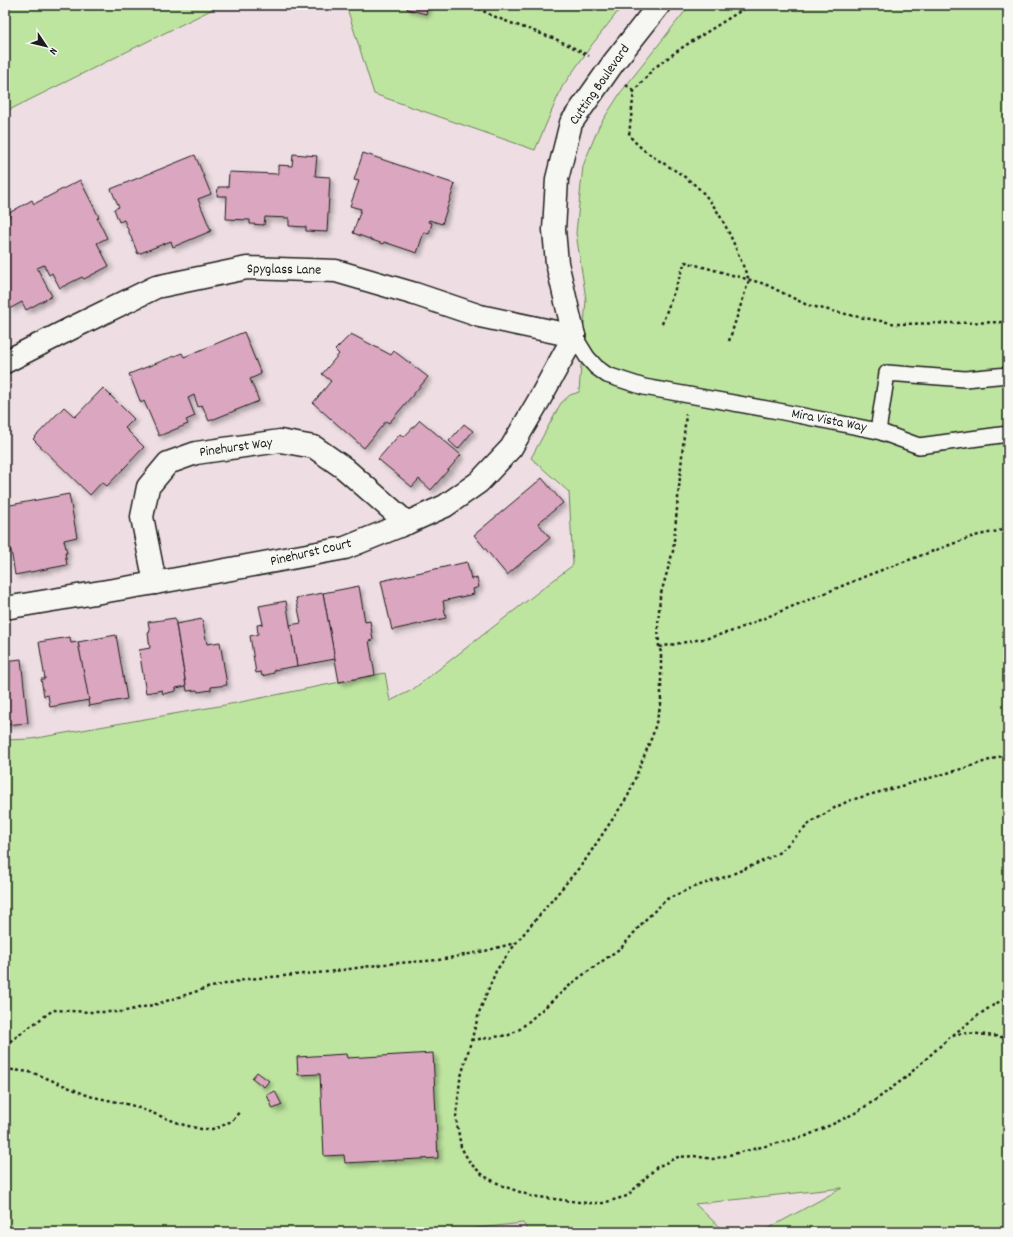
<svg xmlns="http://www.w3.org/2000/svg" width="1013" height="1237" viewBox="0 0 1013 1237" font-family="Dekko,sans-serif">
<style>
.green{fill:#bee5a0;stroke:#6d805e}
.building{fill:#dba6bf;stroke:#1c1c1c;filter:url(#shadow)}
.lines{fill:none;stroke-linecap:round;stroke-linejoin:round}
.service-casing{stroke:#1c1c1c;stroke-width:18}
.minor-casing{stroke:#1c1c1c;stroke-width:25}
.path{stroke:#1c1c1c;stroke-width:2.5;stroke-dasharray:3 3;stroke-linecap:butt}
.service{stroke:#f6f6f2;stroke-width:15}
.minor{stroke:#f6f6f2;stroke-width:22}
.labels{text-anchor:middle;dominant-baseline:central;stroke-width:4;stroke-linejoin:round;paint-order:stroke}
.street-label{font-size:14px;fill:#1c1c1c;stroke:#f6f6f2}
</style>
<defs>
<filter id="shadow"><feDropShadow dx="3.5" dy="3.5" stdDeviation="2" flood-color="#0004"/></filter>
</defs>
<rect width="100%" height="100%" fill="#eedee3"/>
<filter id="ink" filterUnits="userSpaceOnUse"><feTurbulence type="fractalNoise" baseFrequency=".025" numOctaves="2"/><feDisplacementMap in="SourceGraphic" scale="8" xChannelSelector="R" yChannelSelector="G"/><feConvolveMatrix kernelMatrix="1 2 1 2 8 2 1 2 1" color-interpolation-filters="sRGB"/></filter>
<g filter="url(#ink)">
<g class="green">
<polygon points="5,5 221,5 5,112"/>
<polygon points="346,5 623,5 591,46 562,87 535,150 374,94"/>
<polygon points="690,5 1008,5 1008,1232 762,1232 842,1188 695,1204 725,1232 529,1232 523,1223 443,1232 5,1232 5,740 31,739 236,703 385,673 390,701 412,690 573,565 569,492 531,458 561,403 570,395 579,392 586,299 576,233 583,166 599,126 621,92"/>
</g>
<g class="building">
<polygon points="408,5 428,5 426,14 407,9"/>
<polygon points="363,153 455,184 442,224 429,220 428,222 432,223 429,234 424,232 417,253 384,242 383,244 353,233 361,209 350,206 359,181 354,180"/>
<polygon points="293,154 317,156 315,176 330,177 327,232 306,231 306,227 289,226 289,218 265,217 264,225 250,224 250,220 226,219 227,196 217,196 218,187 228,187 229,172 278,174 278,165 292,166"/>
<polygon points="195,155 211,194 198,199 211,231 173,247 171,241 138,254 124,220 119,222 114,209 119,207 111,189"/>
<polygon points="80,180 99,217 97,218 107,238 97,243 109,266 84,279 82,277 60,288 52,273 49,275 44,265 37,268 52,296 26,310 22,302 11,308 5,296 5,219 10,216 9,213 32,200 34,204"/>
<polygon points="244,332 261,374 250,379 259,401 209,421 202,405 198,407 194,395 188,398 195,416 186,420 188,424 159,436 144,401 141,403 129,374 182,353 184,357"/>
<polygon points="351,334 391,355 394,351 428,377 389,423 386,421 364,448 313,403 331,381 322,374 339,354 335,350"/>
<polygon points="103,388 134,419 125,428 144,447 107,486 102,482 90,495 33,439 64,407 75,417"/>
<polygon points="420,420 461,455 431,490 419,479 412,487 378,459 400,434 404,437"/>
<polygon points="464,424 473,431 458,449 449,441"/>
<polygon points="542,478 563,503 538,523 550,538 507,575 474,535"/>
<polygon points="69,494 77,537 64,540 67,553 65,553 67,565 15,575 11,550 7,551 6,546 5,546 5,506"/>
<polygon points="467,562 471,579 477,578 479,587 473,589 474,594 443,601 446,618 392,630 381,581"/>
<polygon points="359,586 365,622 370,621 373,640 369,641 375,675 339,682 323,593"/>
<polygon points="323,593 335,659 297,666 290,625 301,623 296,598"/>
<polygon points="286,601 297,666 274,670 274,673 262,676 261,672 256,673 250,636 258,634 257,625 263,624 259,606"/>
<polygon points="175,618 186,686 176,688 176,691 163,694 162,690 146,693 139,650 150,648 148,633 150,632 148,622"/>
<polygon points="202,619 207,644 220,642 227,685 211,687 211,690 198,692 197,690 187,691 176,624"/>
<polygon points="116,635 127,699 89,706 78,642"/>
<polygon points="70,637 71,643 78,642 89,700 50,707 48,695 44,696 41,679 45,679 39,642"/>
<polygon points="21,659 28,723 5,725 5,661"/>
<polygon points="433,1053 438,1158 345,1163 344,1155 324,1156 320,1074 298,1075 297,1057 346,1054 347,1058"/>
<polygon points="257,1072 269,1081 264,1087 252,1078"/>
<polygon points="275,1091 282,1105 273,1109 267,1095"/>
</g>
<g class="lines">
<defs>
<g id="service">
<polyline points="574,336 587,357 596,367 607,375 644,387 778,411 878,431 919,446 1008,434"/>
<polyline points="878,431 887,373 965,379 1008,375"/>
</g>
<g id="minor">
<polyline points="574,336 557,263 554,230 557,179 571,123 614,62 659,5"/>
<polyline points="5,362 74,327 156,287 247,268 336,271 415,294 480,316 574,336"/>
<polyline points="155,583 142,517 148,487 168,463 196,453 280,441 314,447 344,468 407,523"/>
<polyline points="5,608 155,583 345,548 407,523 445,506 479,482 511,448 538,402 574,336"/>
</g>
</defs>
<use href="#service" class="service-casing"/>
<use href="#minor" class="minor-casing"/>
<g class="path">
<path d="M 473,5 C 496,20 522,26 547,36 C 562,41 576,49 589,56"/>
<polyline points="626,85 634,91"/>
<polyline points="662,324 685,262 765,284 807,305 854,316 897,324 1008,322"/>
<path d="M 729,341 L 749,280 C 734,245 721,204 690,181 C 669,164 646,157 629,135 L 634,91 L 654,68 L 683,47 L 750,5"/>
<polyline points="1008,529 974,536 871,574 733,631 708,638 659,647 661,652 661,704 653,734 628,796 584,862 516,943 496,971 480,1010 460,1080 456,1118 461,1147 470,1163 484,1176 503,1186 531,1196 587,1203 603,1203 627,1196 657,1167 678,1157 694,1156 713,1159 806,1136 833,1124 855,1113 877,1099 905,1078 950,1037 962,1033 979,1034 1008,1038"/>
<polyline points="659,647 658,625 660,597 673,551 686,414"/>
<path d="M 953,1035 C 970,1021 988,1007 1008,997"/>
<polyline points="472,1040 509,1035 520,1029 576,980 622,947 645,920 667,899 691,888 728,876 765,860 780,852 810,823 836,807 851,800 965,768 1008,754"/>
<polyline points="5,1045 53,1010 89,1012 121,1012 157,1004 207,988 248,979 328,972 385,964 439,960 485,951 515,943"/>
<polyline points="5,1069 29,1072 39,1075 89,1096 131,1105 184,1125 201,1129 212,1129 220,1127 233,1120 240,1111"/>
</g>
<use href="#service" class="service"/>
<use href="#minor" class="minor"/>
</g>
</g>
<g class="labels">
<g class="street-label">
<text transform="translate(600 85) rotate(-55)">Cutting Boulevard</text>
<text transform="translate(284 270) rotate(1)">Spyglass Lane</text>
<text transform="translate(829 421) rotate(11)">Mira Vista Way</text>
<text transform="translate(236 448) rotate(-8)">Pinehurst Way</text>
<text transform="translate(311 553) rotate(-13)">Pinehurst Court</text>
</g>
</g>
<rect width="1013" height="1237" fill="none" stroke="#f6f6f2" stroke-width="20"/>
<rect x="10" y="10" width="993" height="1217" fill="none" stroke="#1c1c1c" stroke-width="1.5" filter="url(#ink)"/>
<g transform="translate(46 46) rotate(125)" stroke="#f6f6f2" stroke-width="3" paint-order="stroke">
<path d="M0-3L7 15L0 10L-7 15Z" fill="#1c1c1c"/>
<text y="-6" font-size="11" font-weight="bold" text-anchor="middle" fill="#1c1c1c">N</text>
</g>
</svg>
